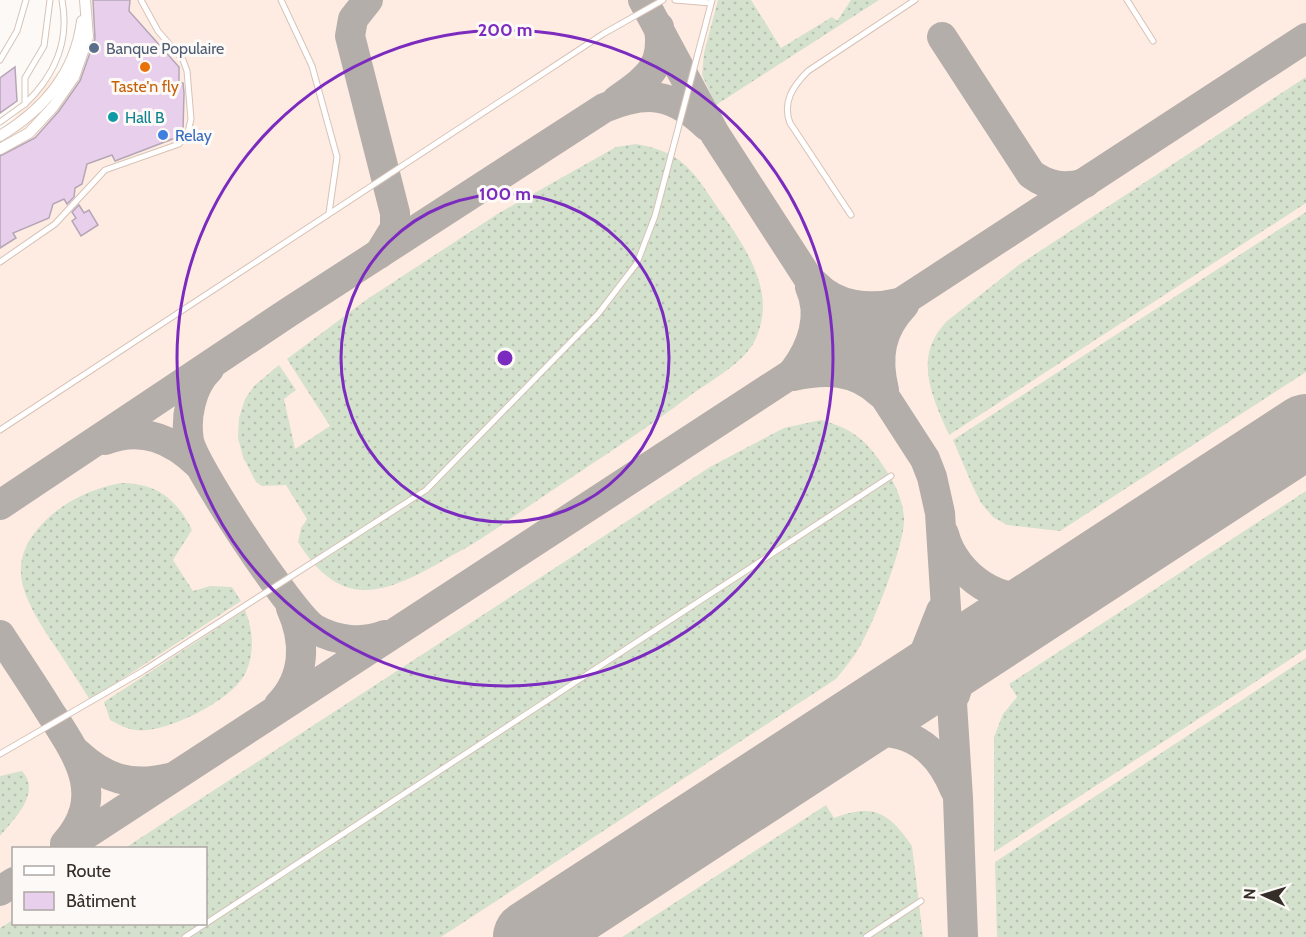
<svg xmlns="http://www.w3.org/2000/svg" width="1306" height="937" viewBox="0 0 1306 937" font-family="Cabin,sans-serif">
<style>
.built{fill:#feece2;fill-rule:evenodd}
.grass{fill:url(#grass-dots)}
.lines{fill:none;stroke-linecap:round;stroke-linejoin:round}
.taxiway{stroke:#b4aeaa;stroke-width:30}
.runway{stroke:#b4aeaa;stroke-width:74}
.building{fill:#e8d0ec;stroke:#b4a6b6;stroke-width:1.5}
.lane-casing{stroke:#d7c3b7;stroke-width:7}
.street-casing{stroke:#d7c3b7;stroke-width:12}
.lane{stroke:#fff;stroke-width:5}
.street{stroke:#fff;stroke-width:10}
.ring{fill:none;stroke:#7b2cbf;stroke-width:3}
.service-dot{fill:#5c6f8a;stroke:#fdf9f6;stroke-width:2}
.food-dot{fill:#e8710a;stroke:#fdf9f6;stroke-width:2}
.culture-dot{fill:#0f9aa8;stroke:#fdf9f6;stroke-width:2}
.shop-dot{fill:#3f7fe0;stroke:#fdf9f6;stroke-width:2}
.labels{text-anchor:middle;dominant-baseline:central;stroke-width:6;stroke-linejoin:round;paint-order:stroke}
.service-label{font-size:16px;fill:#4e5e75;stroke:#fdf9f6;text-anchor:start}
.food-label{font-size:16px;fill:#c56008;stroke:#fdf9f6}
.culture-label{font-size:16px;fill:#0d838f;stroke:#fdf9f6;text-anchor:start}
.shop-label{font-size:16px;fill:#366cbe;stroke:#fdf9f6;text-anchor:start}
.centre{fill:#7b2cbf;stroke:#fdf9f6;stroke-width:3}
.ring-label{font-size:18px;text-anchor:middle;font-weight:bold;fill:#7b2cbf;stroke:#fdf9f6;stroke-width:6;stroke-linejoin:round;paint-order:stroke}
</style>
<defs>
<pattern id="grass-dots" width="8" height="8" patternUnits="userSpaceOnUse" patternTransform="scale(1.5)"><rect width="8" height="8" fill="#d4e1cd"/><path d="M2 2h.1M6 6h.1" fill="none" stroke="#b7c1b0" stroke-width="1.8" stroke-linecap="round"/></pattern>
</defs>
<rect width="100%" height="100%" fill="#fdf9f6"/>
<path class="built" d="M 86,0 L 1306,0 L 1306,937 L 0,937 L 0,133 L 84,44 ZM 14,848 L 206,848 L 206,924 L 14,924 Z"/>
<g class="grass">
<polygon points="718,0 751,0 781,48 832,17 837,21 851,0 879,0 716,105 702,75 704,53"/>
<path d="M 1306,77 L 1306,203 L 949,435 C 932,396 912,357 947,321 L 1020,264 Z"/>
<path d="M 636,144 C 688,153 694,175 723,215 C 745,247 772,287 760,327 C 758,333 755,342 751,347 C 737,367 710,381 691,395 C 642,432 591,464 541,498 C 512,517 484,539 453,555 C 428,569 395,590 365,590 C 334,590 313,566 298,542 L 301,528 L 307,519 L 286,485 L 262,486 L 256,482 L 243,457 L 238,438 L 239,418 L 245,399 L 254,386 L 279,365 L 296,390 L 284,399 L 295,449 L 330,426 L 287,359 L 366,300 L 499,213 L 616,147 Z"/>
<polygon points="1306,212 1306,372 1060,531 1007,525 993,517 981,503 973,487 953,440"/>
<path d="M 821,420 C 851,428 865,439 882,464 C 894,482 903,498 904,519 C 905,545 871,631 856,653 C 850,662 843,670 836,679 L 441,937 L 0,937 L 0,928 L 13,920 L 14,924 L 206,924 L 206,848 L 125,848 L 710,467 L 784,428 Z"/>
<path d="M 121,483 C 156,483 177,499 192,530 L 173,560 L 193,591 L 210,586 L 232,587 L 241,601 L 90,700 C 77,679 64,659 50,639 C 23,596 3,563 45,521 C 65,501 93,488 121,483 Z"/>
<polygon points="1306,491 1306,649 994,852 994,737 1003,714 1017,697 1009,684"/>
<path d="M 245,610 C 253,630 255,652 246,672 C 234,700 165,734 136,730 C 126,729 118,724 110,720 L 104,702 Z"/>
<polygon points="1306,658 1306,937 997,937 995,862"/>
<path d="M 22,771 C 42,793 14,819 0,836 L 0,776 Z"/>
<path d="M 826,805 L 834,818 C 873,803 889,812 912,846 L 923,937 L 622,937 Z"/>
</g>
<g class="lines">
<g class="taxiway">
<polyline points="368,0 353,19 350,36 395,213 395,228 379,254"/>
<polyline points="643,0 715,134 925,459 932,477 940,513 958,798 963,937"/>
<path d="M 942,37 L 1031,174 C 1049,187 1065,189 1085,183"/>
<path d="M 617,100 C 648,78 665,67 659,27"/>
<path d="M 815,284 C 837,307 869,310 898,303"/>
<path d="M 209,369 C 191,386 185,418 189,441 C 195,468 292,615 315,629 C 336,641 363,644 385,635"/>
<path d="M 794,371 C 812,347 823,316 810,287"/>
<path d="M 793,376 C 825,369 855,369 880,393"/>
<path d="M 884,390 C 876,357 880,330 904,305"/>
<path d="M 105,440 C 142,426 172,439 199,465"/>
<path d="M 0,505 L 289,312 L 604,108 C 647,90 673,93 707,126"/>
<path d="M 944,534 C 955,576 1001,608 1045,595 C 1055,592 1065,586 1075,582"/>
<path d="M 0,635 C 17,661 34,686 50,712 C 79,757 107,796 65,844"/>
<polyline points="955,695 963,670 979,644"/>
<path d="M 279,705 C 306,677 306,641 291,608"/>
<polyline points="885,706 922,659 941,611"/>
<path d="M 835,739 C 890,722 932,733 955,790"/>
<path d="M 77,753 C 105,779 131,787 169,778"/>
<polyline points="65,848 1306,38"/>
<polyline points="0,891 14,882"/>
</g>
<polyline class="runway" points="530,937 1306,431"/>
</g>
<g class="building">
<polygon points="93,0 130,0 129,11 179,67 179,83 183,83 184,93 183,130 175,138 115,161 112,155 87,164 82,184 75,188 74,197 67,204 64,199 53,204 49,218 13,233 16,238 0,248 0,156 35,138 59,111 80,81 95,39"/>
<polygon points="15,67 17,101 0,113 0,78"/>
<polygon points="79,205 84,213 89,210 98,225 81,236 72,221 76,218 72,212"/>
</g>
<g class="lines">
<defs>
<g id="lane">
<polyline points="281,0 312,66 337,157 329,213"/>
<polyline points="675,0 711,3"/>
<polyline points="1127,0 1153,41"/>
<polyline points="0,60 17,31 26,0"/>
<path d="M 25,104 C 55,75 70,42 62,0"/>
<polyline points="0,122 25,104 25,78 44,46 50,0"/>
<path d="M 851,215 L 790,123 C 782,102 793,86 808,71 L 915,0"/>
<polyline points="0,262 55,224 105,170 179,144 188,132 191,119 187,71 183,60 158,31 141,0"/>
<polyline points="0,430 603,34 663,0"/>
<polyline points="0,754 143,671 426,490 598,314 637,263 655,216 712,0"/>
<polyline points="185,937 891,476"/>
<polyline points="866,937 921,901"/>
</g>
<g id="street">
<path d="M 0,136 C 44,109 75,74 82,21"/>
<polyline points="0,149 29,133 53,107 74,77 88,37 85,0"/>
</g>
</defs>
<use href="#lane" class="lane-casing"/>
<use href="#street" class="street-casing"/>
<use href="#lane" class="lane"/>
<use href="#street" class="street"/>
</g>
<g class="ring">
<circle cx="505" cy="358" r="164"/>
<circle cx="505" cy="358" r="328"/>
</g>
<circle class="service-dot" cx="94" cy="48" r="6"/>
<circle class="food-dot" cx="145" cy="67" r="6"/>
<circle class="culture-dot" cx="113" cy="117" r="6"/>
<circle class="shop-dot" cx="163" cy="135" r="6"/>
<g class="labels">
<g class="service-label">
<text x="106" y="48">Banque Populaire</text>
</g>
<g class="food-label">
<text x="145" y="86">Taste'n fly</text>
</g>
<g class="culture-label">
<text x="125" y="117">Hall B</text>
</g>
<g class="shop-label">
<text x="175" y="135">Relay</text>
</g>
</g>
<circle cx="505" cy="358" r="9" class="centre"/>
<g class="ring-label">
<text x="505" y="36">200 m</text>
<text x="505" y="200">100 m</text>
</g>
<rect x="12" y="847" width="195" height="78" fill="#fdf9f6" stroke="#ada7a4" stroke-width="1.5"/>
<rect x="24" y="866" width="30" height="9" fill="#ffffff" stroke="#ada7a4" stroke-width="1.5"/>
<text x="66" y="877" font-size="18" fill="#352d28">Route</text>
<rect x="24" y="892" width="30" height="18" fill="#e8d0ec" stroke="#ada7a4" stroke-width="1.5"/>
<text x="66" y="907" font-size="18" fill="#352d28">Bâtiment</text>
<g transform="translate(1264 895) rotate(274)" stroke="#fdf9f6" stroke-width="4.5" paint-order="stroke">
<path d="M0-4.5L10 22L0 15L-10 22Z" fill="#352d28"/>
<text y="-9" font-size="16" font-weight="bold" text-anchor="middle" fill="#352d28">N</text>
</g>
</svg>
